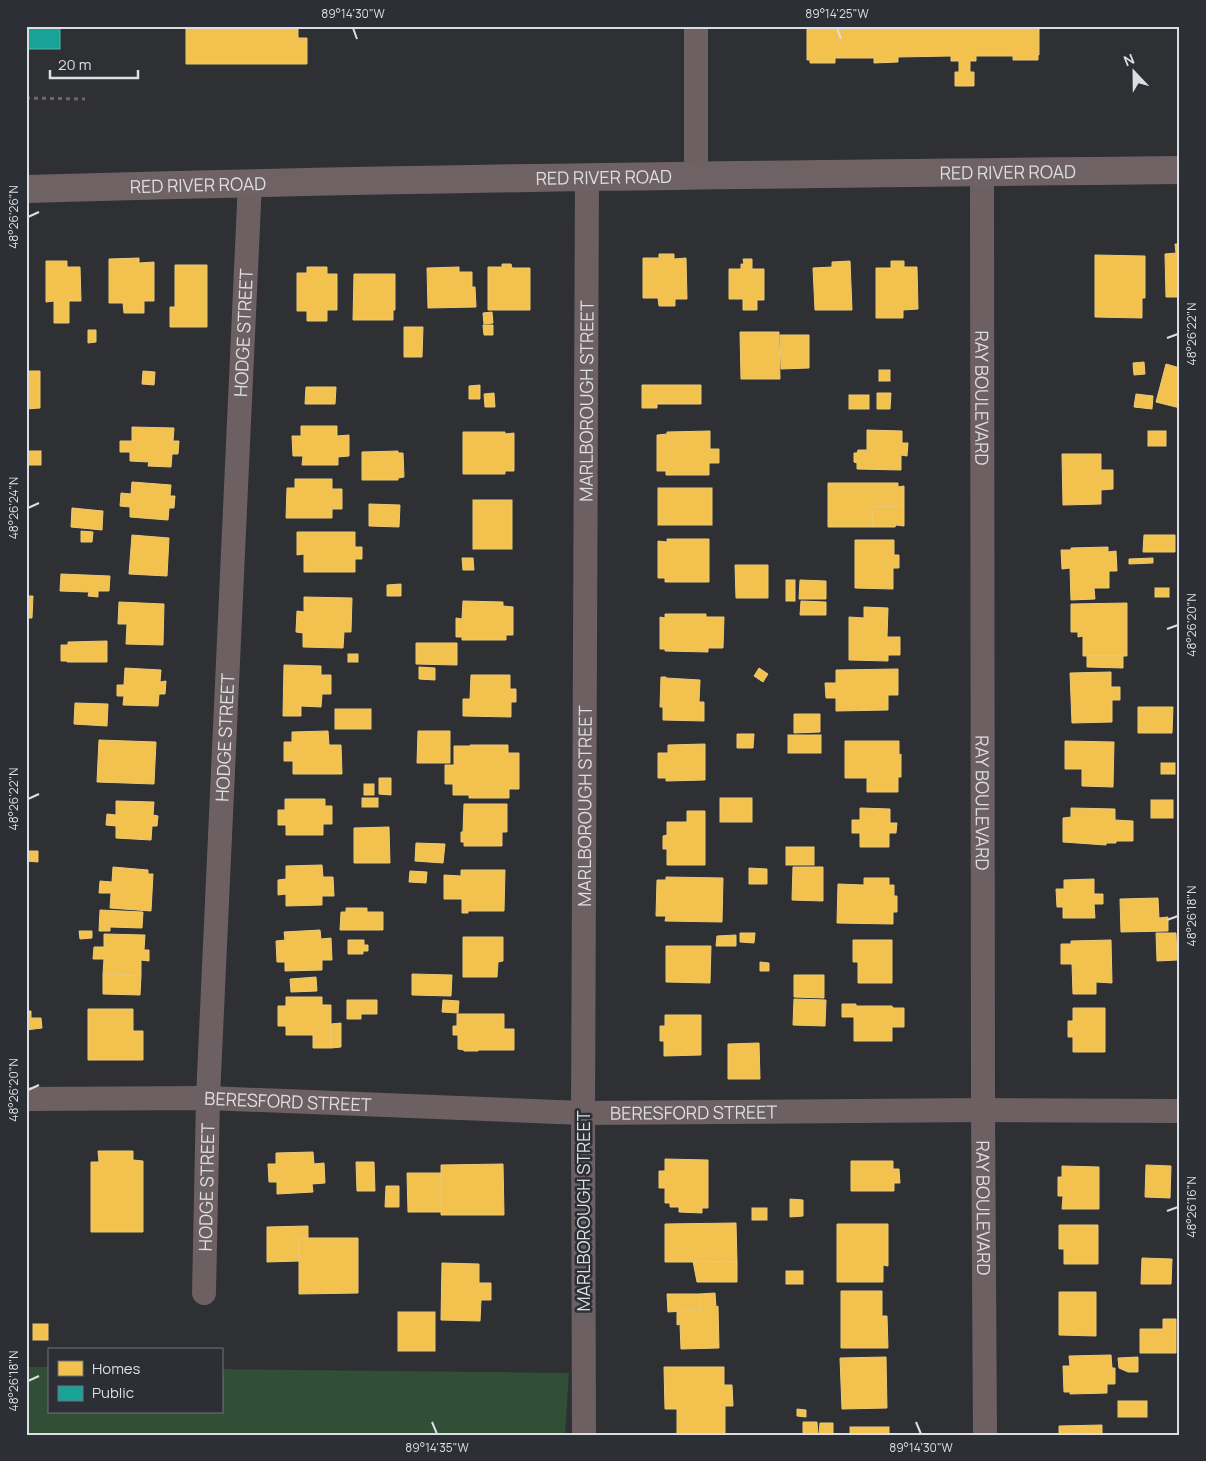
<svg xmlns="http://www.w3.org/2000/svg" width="1206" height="1461" viewBox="0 0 1206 1461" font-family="Manrope,sans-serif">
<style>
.green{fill:#314e37}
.homes{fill:#f2c14e;stroke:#ebca7a}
.public{fill:#17a398;stroke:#52b5ae}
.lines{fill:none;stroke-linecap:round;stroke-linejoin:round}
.path{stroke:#6d6568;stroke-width:3;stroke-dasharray:4 4;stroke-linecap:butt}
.minor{stroke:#6d6063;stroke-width:24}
.secondary{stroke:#6f6265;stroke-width:28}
.ticks{fill:none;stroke:#dcdee2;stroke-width:2}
.labels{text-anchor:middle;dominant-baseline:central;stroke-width:5;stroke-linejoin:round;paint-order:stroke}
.street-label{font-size:18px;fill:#dcdee2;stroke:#2c2f35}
.neatline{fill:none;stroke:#dcdee2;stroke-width:2}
.ticks-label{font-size:12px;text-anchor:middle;fill:#dcdee2}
</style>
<rect width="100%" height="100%" fill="#2e3033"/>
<polygon class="green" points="26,1367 49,1367 49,1412 221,1412 221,1369 569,1373 565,1435 26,1435"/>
<g class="homes">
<polygon points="186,26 298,26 298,38 307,38 307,64 186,64"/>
<polygon points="807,26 1039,26 1039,55 1038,55 1038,60 1013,60 1013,56 976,56 976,61 970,61 970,72 974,72 974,86 955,86 955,72 959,72 959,61 951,61 951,56 898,57 898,62 874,63 874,58 835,58 835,63 810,63 810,60 807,60"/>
<polygon points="1175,244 1180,244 1180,297 1166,297 1165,254 1176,253"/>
<polygon points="659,254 674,254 674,259 686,258 687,299 675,299 675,306 659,306 658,298 643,298 643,258 659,258"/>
<polygon points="1095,255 1145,256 1145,298 1142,298 1142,318 1095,317"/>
<polygon points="139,258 139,263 154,262 154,301 144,301 144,313 124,313 123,303 109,303 109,259"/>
<polygon points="743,259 752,259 752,269 764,269 764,300 757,300 757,310 743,310 743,299 729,299 729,269 741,269 741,264 744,264"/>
<polygon points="46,261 67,261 67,267 80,267 81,301 69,301 69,323 54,323 54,301 46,302"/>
<polygon points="850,261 852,310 815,310 813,268 832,267 832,262"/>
<polygon points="891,261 904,261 904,267 917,267 918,309 903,310 903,318 876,318 876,268 891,268"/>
<polygon points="502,264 511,264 512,268 530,268 530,310 488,310 488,267 502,267"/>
<polygon points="175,265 207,265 207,327 170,327 170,307 175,307"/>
<polygon points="307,267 327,267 327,274 337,274 337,310 327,310 327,321 307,321 307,311 297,311 297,273 307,273"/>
<polygon points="459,267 459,272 472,272 472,287 475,287 476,307 428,308 427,268"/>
<polygon points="354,274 395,274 395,310 393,310 393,320 353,320"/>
<polygon points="492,312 493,323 484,324 483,313"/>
<polygon points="483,325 493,325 493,335 484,335"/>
<polygon points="404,327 423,327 422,357 404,357"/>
<polygon points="88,330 96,330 96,342 88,343"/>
<polygon points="740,332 779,332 780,379 741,379"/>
<polygon points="780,335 809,335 809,368 781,369"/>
<polygon points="1144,362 1145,374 1134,375 1133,363"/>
<polygon points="1166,364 1180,368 1180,408 1156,402"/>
<rect x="879" y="370" width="11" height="11"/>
<polygon points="26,371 40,371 40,408 26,409"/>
<polygon points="143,371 155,372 154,385 142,384"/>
<polygon points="480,385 480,399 469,399 469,386"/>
<polygon points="642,385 701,385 701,404 657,404 657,408 642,408"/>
<polygon points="306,387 336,387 335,404 305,404"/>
<polygon points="494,393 495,407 485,407 484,394"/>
<polygon points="877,393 891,393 890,409 877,409"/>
<polygon points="1136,394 1153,396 1152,409 1134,407"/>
<rect x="849" y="395" width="20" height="14"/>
<polygon points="301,426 337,426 337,436 349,435 349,456 338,457 338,465 302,465 303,456 293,456 292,436 301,436"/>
<polygon points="132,427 174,428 173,441 179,441 178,454 172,454 171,467 148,466 149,462 130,461 130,452 120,452 120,441 132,441"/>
<polygon points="867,430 902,431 902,443 908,443 907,456 901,455 901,470 857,469 857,463 854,462 854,453 857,453 858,450 867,450"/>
<polygon points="710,431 710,449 719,449 719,463 709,463 709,475 666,475 666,471 657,471 657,435 667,434 667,432"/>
<rect x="1148" y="431" width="18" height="15"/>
<polygon points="463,432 505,432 505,434 514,433 514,471 505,471 505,474 463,474"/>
<rect x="26" y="451" width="15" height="14"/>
<polygon points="398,451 398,453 403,453 404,477 398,478 398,480 362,480 362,452"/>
<polygon points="1062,454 1101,454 1101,470 1113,470 1113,489 1101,490 1101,504 1063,505"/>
<polygon points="295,479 332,479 332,489 342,489 342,509 332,509 332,518 286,518 287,488 295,488"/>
<polygon points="132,482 171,485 170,496 175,496 174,508 169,508 168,520 130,517 130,507 120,506 121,493 131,494"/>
<polygon points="828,483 898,483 898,487 904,486 904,506 872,507 873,527 828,527"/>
<rect x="658" y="488" width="54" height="37"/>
<rect x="473" y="500" width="39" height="49"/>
<polygon points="369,504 400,505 399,527 369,526"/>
<polygon points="904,506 904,526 896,525 895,527 873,527 872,507"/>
<polygon points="72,508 103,511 102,530 71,527"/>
<polygon points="81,531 93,532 92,542 81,542"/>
<polygon points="297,532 355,532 355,547 362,547 362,559 355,559 355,572 304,572 304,554 297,555"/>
<polygon points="132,535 169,538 167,576 129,574"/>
<polygon points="1144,535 1175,535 1175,552 1143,552"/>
<polygon points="667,539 709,539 709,582 665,582 665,578 658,578 658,541 667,542"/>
<polygon points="855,540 894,540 894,555 899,555 899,568 893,568 893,589 855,588"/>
<polygon points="1108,547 1108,552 1116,551 1117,571 1109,571 1109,588 1094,588 1095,599 1071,600 1070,568 1062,569 1061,550 1071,550 1071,548"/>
<polygon points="462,558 473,558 474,570 463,570"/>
<polygon points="1153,558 1153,563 1129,564 1129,559"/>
<polygon points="735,565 768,565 768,598 736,598"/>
<polygon points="61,574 110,576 109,591 98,591 98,597 88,596 89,592 60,591"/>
<rect x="786" y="580" width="9" height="21"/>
<polygon points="800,580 826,581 826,599 799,599"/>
<polygon points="401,584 401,596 387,596 387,585"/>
<rect x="1155" y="588" width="14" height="9"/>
<polygon points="26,596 33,596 32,618 26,618"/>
<polygon points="304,597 352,598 351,632 344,632 343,648 303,647 303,633 296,632 297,611 304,612"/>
<polygon points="463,601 503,602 503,606 513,607 513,635 506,635 506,640 462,640 462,637 456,637 456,618 462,619"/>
<polygon points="801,601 826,602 826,615 800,615"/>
<polygon points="119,602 164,604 163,645 126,644 127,624 118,624"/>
<polygon points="1127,603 1127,656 1083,656 1083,636 1078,637 1078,632 1071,632 1071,604"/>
<polygon points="864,607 888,608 887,637 900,637 900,655 888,655 888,661 849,660 849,617 864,618"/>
<polygon points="665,614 706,614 706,617 724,617 723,648 708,648 708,652 665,651 665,649 660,649 660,617 665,618"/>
<polygon points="107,641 107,662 67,662 67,661 61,661 61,645 68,645 68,642"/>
<polygon points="416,643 457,643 457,665 416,664"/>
<rect x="348" y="654" width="10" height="8"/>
<polygon points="1087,656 1123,656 1123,668 1087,667"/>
<polygon points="284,665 321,666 321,675 331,675 331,694 322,694 321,707 301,706 301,716 283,716"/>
<polygon points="419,667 435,668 435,680 419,679"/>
<polygon points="125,668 161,670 160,682 166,681 165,694 159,694 158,706 123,705 124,696 117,696 117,685 124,685"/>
<polygon points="759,668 768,674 763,682 754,676"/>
<polygon points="898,669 898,695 888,695 888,710 836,711 836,698 826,698 825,683 836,683 836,670"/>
<polygon points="1111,672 1111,687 1120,687 1120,700 1112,700 1112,722 1072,723 1070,673"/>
<polygon points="471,675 510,675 510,689 516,689 516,702 511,702 511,717 463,716 463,699 470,699"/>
<polygon points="661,677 666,677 666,678 700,680 699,702 704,702 704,721 663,720 663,707 660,707"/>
<polygon points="75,703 108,704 107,726 74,724"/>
<polygon points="1138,707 1173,707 1172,733 1138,733"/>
<rect x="335" y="709" width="36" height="20"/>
<polygon points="794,714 820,714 820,732 794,733"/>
<polygon points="328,731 329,745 341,745 342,774 293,774 293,761 284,761 284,742 292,742 292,732"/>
<polygon points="418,731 450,731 450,763 417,763"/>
<polygon points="737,734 754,734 753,748 737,748"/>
<rect x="788" y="735" width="33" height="18"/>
<polygon points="99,740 156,742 154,784 97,782"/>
<polygon points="845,741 899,741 899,755 901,754 901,777 898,777 898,792 867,792 867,778 845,778"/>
<polygon points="1065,741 1114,742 1113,787 1082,786 1082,769 1065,769"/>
<polygon points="705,744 705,780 666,781 666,778 658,778 658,753 668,753 668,745"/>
<polygon points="470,745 508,745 508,753 519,753 519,789 509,789 509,798 469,798 469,795 453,795 453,784 445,784 445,765 454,765 454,746 470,746"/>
<rect x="1161" y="763" width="14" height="11"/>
<polygon points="379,778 391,778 391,795 379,794"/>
<rect x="364" y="784" width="10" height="11"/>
<rect x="362" y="798" width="16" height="9"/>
<rect x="720" y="798" width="32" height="24"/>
<polygon points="285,799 325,799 325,806 332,806 332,824 323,824 323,835 286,835 286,825 278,825 278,810 285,810"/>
<rect x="1151" y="800" width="22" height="18"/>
<polygon points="116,801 154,802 153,815 158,816 157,826 152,826 151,840 116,838 116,826 106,825 107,814 116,815"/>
<polygon points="464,804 507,804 507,832 502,832 502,846 464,846 464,842 461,842 461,832 463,832"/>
<polygon points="860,808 890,809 890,823 897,823 896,833 889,833 889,847 860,847 860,833 852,833 852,820 860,820"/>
<polygon points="1071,808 1115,809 1115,820 1133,821 1133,841 1116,841 1116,843 1106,843 1106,845 1063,842 1063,818 1071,817"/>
<polygon points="687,811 705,811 705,865 667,865 667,849 663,849 663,836 667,835 667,822 687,822"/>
<polygon points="389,827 390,863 354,863 354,828"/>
<polygon points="416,843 445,844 443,863 415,861"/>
<rect x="786" y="847" width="28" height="18"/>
<polygon points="27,851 38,851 38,862 26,861"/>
<polygon points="322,865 323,877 333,877 334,896 322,896 322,905 286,906 286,894 278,895 278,880 286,879 286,866"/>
<polygon points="113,867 148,870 148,874 153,874 151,911 110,908 111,893 99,893 100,881 112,882"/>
<polygon points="793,867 823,867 823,901 792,900"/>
<polygon points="749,868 767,869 767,884 749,884"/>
<polygon points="461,870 505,870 504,911 468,911 468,913 462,913 462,899 444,899 444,875 461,876"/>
<polygon points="410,871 427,872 426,883 409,882"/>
<polygon points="666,877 723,878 722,922 665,921 666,916 656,916 657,880 666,880"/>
<polygon points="864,878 889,878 889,885 894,885 894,896 897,896 897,912 893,912 893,924 837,923 838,884 864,885"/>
<polygon points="1094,879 1094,894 1103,894 1103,904 1094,904 1095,918 1063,918 1063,907 1057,907 1056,889 1064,889 1064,880"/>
<polygon points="1158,898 1159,918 1168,917 1168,931 1121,932 1120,899"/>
<polygon points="346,908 367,908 367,912 383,912 383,930 340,930 341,912 346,912"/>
<polygon points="100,910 143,912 142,928 110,927 110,931 99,931"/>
<polygon points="320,930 321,939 331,938 332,960 322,960 322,970 285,971 285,962 277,962 276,941 285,940 284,932"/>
<polygon points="79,931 92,931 92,938 80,939"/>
<polygon points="740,933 755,933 754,943 740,942"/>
<polygon points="1156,933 1176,933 1177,960 1157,961"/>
<polygon points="104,934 145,935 144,950 149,950 149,961 141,960 141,976 103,974 104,959 93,959 94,947 104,947"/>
<polygon points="736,935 736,946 716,946 717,936"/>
<polygon points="463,937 503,937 503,961 498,962 497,977 463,977"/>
<polygon points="348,940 364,940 364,945 368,945 368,951 363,951 363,954 348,954"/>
<polygon points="853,940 892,940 892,983 858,983 858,962 853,962"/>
<polygon points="1111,940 1112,983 1096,982 1096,994 1073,994 1072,964 1061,964 1061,944 1071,944 1071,941"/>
<polygon points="666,946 711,946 710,983 666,982"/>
<polygon points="760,962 769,963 769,971 760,971"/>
<polygon points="103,974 141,976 140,995 103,994"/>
<polygon points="412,974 452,975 451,996 412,995"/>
<polygon points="794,975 824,975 824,998 794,997"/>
<polygon points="316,977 317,991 291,992 290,979"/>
<polygon points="286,997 322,997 322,1005 331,1005 331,1048 313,1048 313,1035 286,1035 286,1026 278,1026 278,1006 286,1006"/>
<polygon points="794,999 826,1000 825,1026 793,1025"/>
<polygon points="347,1000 377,1000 377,1014 361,1014 361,1019 347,1019"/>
<polygon points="443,1000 459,1001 458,1013 442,1012"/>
<polygon points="842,1004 856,1004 856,1006 892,1006 893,1008 904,1008 904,1027 892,1027 892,1041 854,1041 854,1017 842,1017"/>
<polygon points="1073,1008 1105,1008 1105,1052 1073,1052 1073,1037 1068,1037 1068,1021 1073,1021"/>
<polygon points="88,1009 133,1009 133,1031 143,1031 143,1060 88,1060"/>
<polygon points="26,1011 31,1011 31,1018 41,1018 42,1028 26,1030"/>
<polygon points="457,1014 504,1014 504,1029 514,1029 514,1050 478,1050 478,1051 464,1051 464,1050 458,1049 458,1035 453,1035 453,1026 457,1026"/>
<polygon points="665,1015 701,1015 701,1055 664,1056 664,1041 660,1041 660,1026 665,1026"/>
<polygon points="341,1023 341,1047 331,1048 331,1024"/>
<polygon points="759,1043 760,1079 728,1079 728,1044"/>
<polygon points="98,1151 133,1151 133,1160 143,1161 143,1232 91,1232 91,1162 99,1162"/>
<polygon points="313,1152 314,1164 324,1163 325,1183 312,1184 313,1192 277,1194 277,1182 269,1182 268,1164 276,1164 276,1153"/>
<polygon points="665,1159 708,1160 708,1208 702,1208 702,1213 679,1212 679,1207 670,1207 670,1203 665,1203 665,1188 659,1188 659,1171 665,1171"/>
<polygon points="851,1161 893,1161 893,1169 899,1169 900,1183 894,1183 894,1191 851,1191"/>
<polygon points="356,1162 374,1162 375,1191 357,1191"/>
<polygon points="503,1164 504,1215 441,1215 441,1165"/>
<polygon points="1146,1165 1171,1166 1170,1198 1145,1197"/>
<polygon points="1062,1166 1099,1167 1099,1209 1062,1209 1063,1196 1058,1196 1058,1177 1062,1177"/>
<polygon points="407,1173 441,1173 441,1212 408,1212"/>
<polygon points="386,1186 399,1186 399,1207 385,1207"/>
<polygon points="790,1199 803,1200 803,1216 790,1217"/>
<rect x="752" y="1208" width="15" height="12"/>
<polygon points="736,1223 737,1262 665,1262 665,1224"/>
<polygon points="837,1224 888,1224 888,1266 883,1265 883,1282 837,1282"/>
<polygon points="1059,1225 1098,1225 1098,1264 1064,1264 1064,1249 1059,1249"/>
<polygon points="308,1226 308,1239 299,1238 299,1261 267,1262 267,1227"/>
<polygon points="299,1238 358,1238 358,1293 299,1294"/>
<polygon points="1142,1258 1172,1259 1171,1284 1141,1284"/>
<polygon points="693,1261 737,1262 737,1282 697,1282"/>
<polygon points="442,1263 479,1264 479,1283 491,1283 491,1300 481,1300 480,1321 441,1320"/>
<rect x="786" y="1271" width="17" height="13"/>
<polygon points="841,1291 882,1291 882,1316 887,1316 888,1348 841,1348"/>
<polygon points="1059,1292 1096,1292 1096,1336 1059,1335"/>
<polygon points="715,1293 716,1307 718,1306 719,1348 681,1349 680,1324 677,1325 677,1312 700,1310 699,1294"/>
<polygon points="667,1294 699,1294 700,1310 668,1312"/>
<rect x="398" y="1312" width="37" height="39"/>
<polygon points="1163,1319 1176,1319 1176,1353 1140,1353 1140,1329 1163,1329"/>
<rect x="33" y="1324" width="15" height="16"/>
<polygon points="1111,1355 1112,1368 1115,1368 1115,1384 1107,1384 1107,1393 1070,1394 1070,1392 1064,1392 1063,1366 1070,1366 1069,1356"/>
<polygon points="886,1357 887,1408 842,1409 840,1358"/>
<polygon points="1138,1357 1138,1372 1128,1372 1119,1368 1118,1358"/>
<polygon points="664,1367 724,1367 724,1385 732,1385 733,1406 725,1406 725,1435 677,1435 677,1409 665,1409"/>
<rect x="1118" y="1401" width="29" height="16"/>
<polygon points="797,1409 806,1410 806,1417 797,1416"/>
<polygon points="803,1422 817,1422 818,1435 803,1435"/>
<polygon points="820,1423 833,1423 833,1434 819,1434"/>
<polygon points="1102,1425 1102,1435 1059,1435 1059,1426"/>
<rect x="850" y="1427" width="39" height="8"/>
</g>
<rect class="public" x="26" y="26" width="34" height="23"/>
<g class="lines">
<polyline class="path" points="26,98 85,99"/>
<g class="minor">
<path id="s1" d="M 982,172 L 983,1110 L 985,1435"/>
<polyline points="696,175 696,26"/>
<path id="s2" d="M 26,1099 L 208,1098 L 583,1113 L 983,1110 L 1180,1111"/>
<path id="s3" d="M 204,1293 L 208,1098 L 250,182"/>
<path id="s4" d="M 584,1435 L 583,1113 L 587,178"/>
</g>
<path class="secondary" id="s5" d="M 26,189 C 411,178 795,174 1180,170"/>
</g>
<path class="ticks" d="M 353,28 L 357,39M 837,28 L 841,39M 28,217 L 39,212M 1167,338 L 1178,334M 28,508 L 39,503M 1167,629 L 1178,625M 28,799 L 39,794M 1167,920 L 1178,916M 28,1090 L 39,1085M 1167,1211 L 1178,1207M 28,1381 L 39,1376M 432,1422 L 437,1434M 916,1422 L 921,1434"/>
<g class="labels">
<g class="street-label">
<text stroke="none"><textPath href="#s5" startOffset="982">RED RIVER ROAD</textPath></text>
<text stroke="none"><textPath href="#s5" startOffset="578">RED RIVER ROAD</textPath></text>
<text stroke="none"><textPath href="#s5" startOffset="172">RED RIVER ROAD</textPath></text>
<text stroke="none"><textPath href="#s3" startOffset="961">HODGE STREET</textPath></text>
<text stroke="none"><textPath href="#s1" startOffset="226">RAY BOULEVARD</textPath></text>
<text stroke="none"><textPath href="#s4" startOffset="1034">MARLBOROUGH STREET</textPath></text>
<text stroke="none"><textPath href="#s3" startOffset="556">HODGE STREET</textPath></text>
<text stroke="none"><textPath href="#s1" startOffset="631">RAY BOULEVARD</textPath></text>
<text stroke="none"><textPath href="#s4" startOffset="629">MARLBOROUGH STREET</textPath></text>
<text stroke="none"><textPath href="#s2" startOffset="262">BERESFORD STREET</textPath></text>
<text stroke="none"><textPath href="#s2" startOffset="668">BERESFORD STREET</textPath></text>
<text stroke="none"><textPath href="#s3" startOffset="106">HODGE STREET</textPath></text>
<text stroke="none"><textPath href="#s1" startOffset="1036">RAY BOULEVARD</textPath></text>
<text transform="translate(583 1211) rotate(-90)">MARLBOROUGH STREET</text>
</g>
</g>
<rect width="1206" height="1461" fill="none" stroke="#2c2f35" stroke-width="55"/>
<rect x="48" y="1348" width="175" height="65" fill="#2c2f35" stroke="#72757a"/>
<rect x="58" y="1361" width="25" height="15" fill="#f2c14e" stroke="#72757a"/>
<text x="92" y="1374" font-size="15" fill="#dcdee2">Homes</text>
<rect x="58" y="1386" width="25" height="15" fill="#17a398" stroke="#72757a"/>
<text x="92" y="1398" font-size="15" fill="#dcdee2">Public</text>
<g transform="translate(1134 72) rotate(338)" stroke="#2c2f35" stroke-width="4" paint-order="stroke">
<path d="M0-4L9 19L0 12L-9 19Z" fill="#dcdee2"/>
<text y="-8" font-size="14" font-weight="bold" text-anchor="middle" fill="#dcdee2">N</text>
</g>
<path d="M50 70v8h88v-8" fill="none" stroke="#dcdee2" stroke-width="2.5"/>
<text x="58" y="70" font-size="15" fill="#dcdee2" stroke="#2c2f35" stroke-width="4" paint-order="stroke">20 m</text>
<rect x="28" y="28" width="1150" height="1406" class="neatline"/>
<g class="ticks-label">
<text x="353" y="18">89°14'30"W</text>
<text x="837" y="18">89°14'25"W</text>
<text transform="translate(14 217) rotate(-90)" y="4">48°26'26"N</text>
<text transform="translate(1192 334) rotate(-90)" y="4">48°26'22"N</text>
<text transform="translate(14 508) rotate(-90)" y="4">48°26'24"N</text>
<text transform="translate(1192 625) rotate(-90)" y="4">48°26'20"N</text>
<text transform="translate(14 799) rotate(-90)" y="4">48°26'22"N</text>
<text transform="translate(1192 916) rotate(-90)" y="4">48°26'18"N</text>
<text transform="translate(14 1090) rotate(-90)" y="4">48°26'20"N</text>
<text transform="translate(1192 1207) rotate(-90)" y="4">48°26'16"N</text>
<text transform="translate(14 1381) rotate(-90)" y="4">48°26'18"N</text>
<text x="437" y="1452">89°14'35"W</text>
<text x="921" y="1452">89°14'30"W</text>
</g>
</svg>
